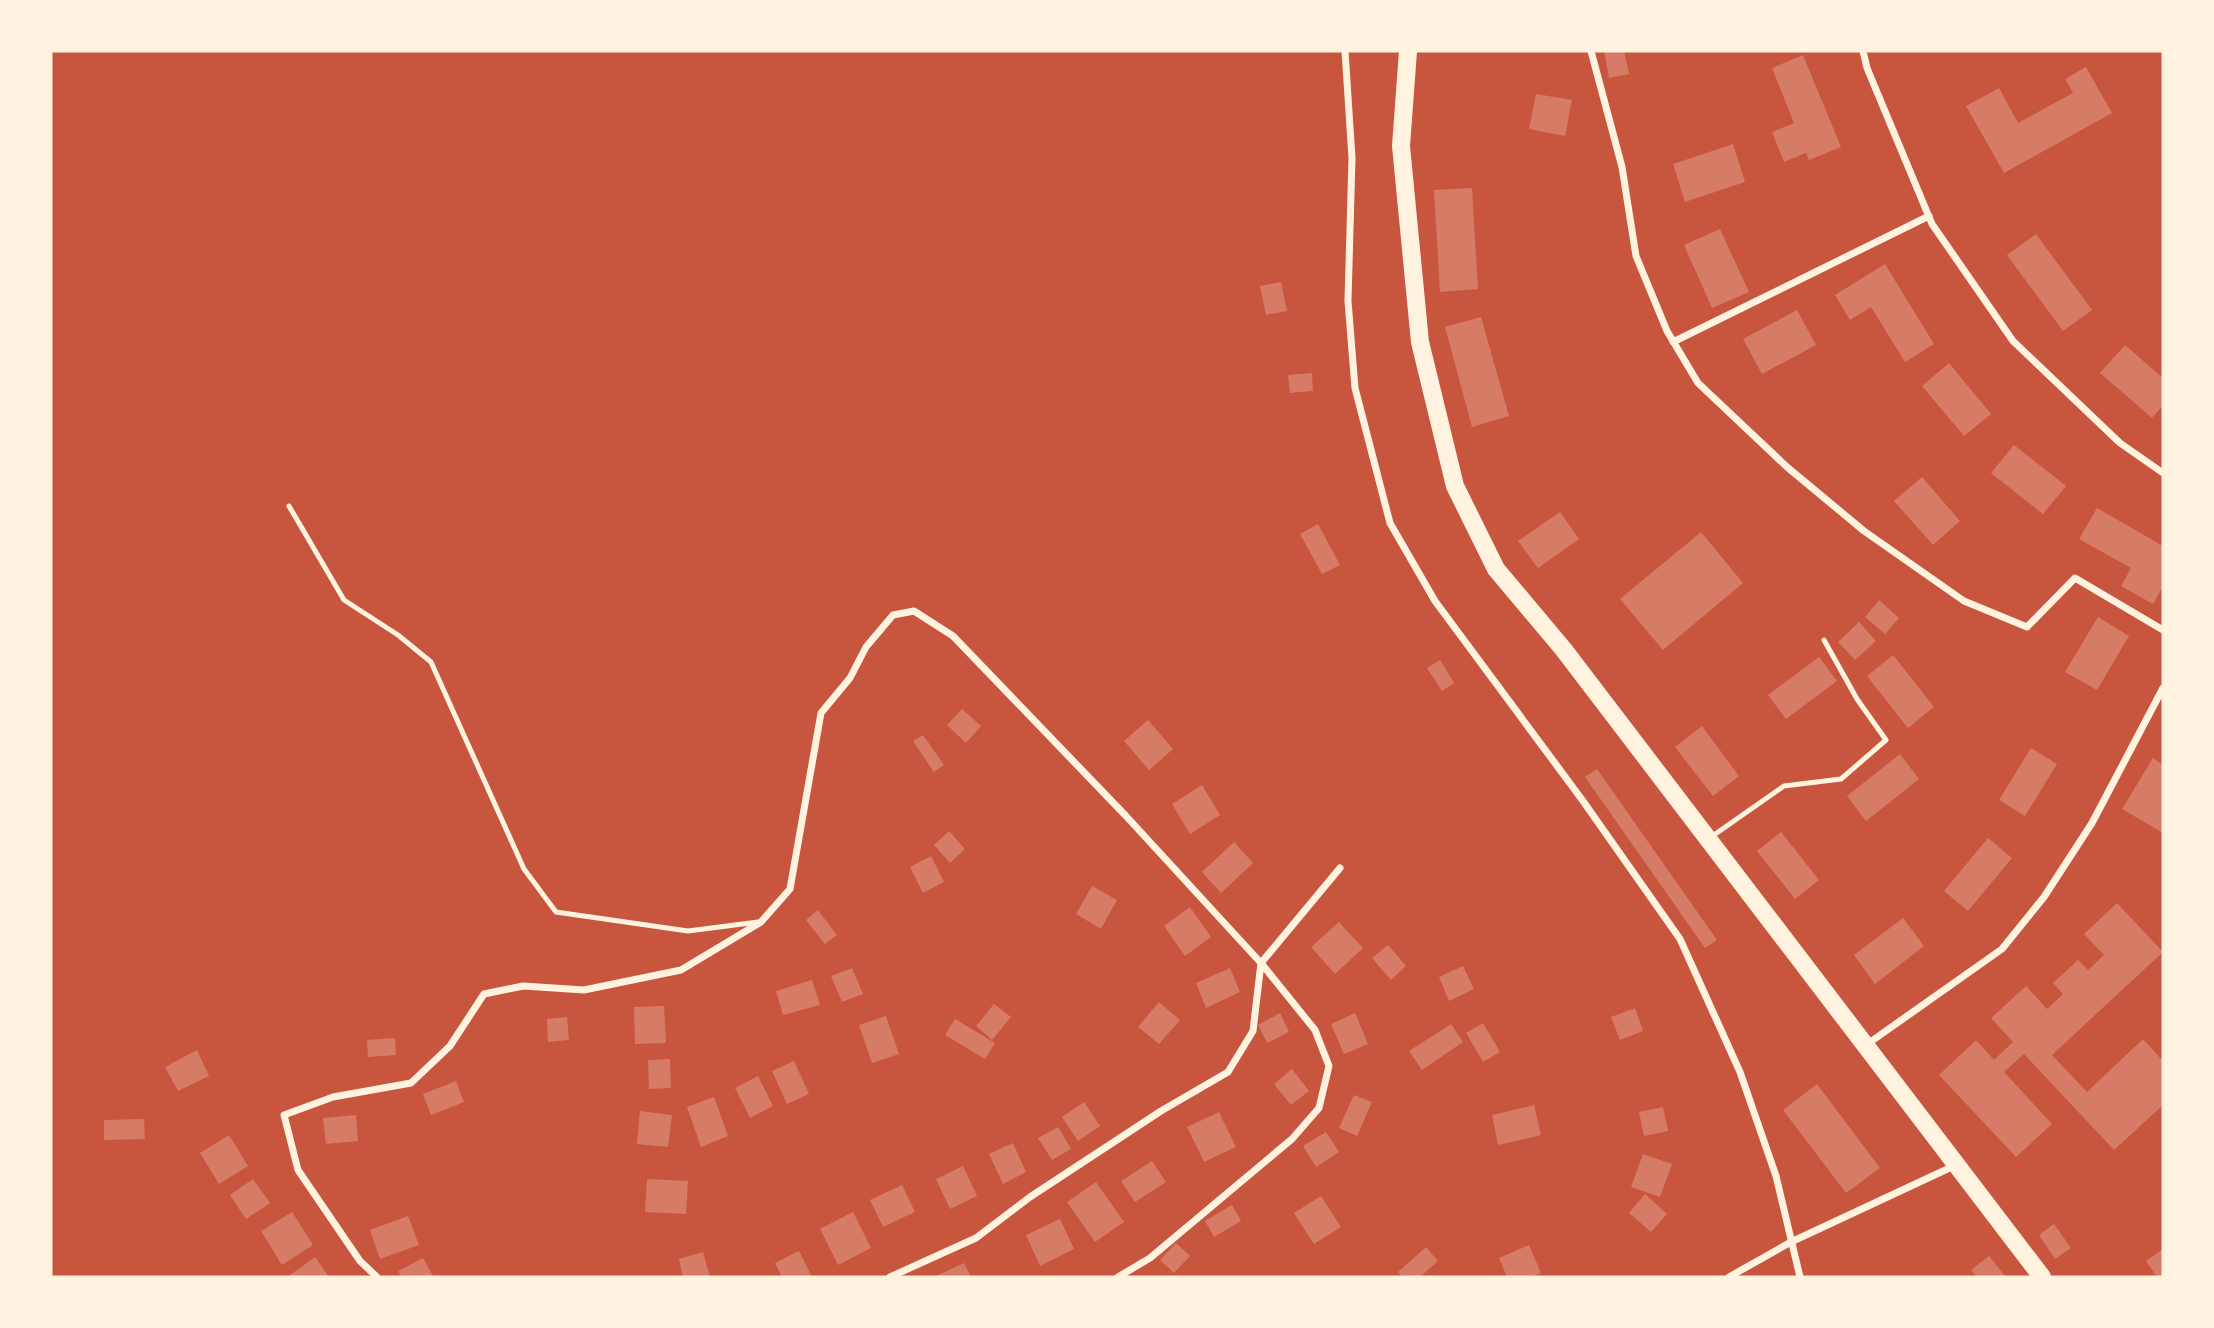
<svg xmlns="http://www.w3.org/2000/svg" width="2214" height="1328" viewBox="0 0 2214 1328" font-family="'Libre Baskerville',serif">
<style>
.building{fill:#d67c66}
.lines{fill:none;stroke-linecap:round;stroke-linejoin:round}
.service{stroke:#fff3e0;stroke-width:5}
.minor{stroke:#fff3e0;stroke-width:7}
.primary{stroke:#fff3e0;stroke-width:18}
</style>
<rect width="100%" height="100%" fill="#c8553d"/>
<g class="building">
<polygon points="1604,51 1624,51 1629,74 1609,78"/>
<polygon points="1803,55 1841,147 1809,160 1806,153 1784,162 1772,132 1794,123 1772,68"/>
<polygon points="2086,67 2112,113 2004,173 1966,106 1999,88 2018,123 2073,93 2065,79"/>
<polygon points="1536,94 1572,100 1565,136 1529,129"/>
<polygon points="1733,144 1745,182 1685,202 1673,164"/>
<polygon points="1472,188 1478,289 1440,292 1434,190"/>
<polygon points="1720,229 1749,292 1712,308 1684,245"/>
<polygon points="2036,234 2092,310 2063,331 2007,255"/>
<polygon points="1885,264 1934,344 1905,362 1871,307 1850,320 1835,295"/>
<polygon points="1281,282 1287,311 1266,315 1260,286"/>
<polygon points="1797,310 1816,345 1762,374 1743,339"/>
<polygon points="1481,317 1509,416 1472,427 1445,327"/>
<polygon points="2125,345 2163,378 2163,405 2152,418 2100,373"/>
<polygon points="1949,363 1991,414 1964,436 1922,386"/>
<polygon points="1312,373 1313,391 1290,393 1288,375"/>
<polygon points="2014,445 2066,486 2043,514 1991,473"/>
<polygon points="1922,477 1960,521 1933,545 1894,501"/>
<polygon points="2097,508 2163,546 2163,586 2153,604 2121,586 2131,568 2079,539"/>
<polygon points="1560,512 1579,539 1538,568 1518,541"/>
<polygon points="1318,524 1340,565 1322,574 1300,534"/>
<polygon points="1701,532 1743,583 1663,650 1620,599"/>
<polygon points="1879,600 1899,618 1885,634 1865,617"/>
<polygon points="2098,617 2129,636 2097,690 2065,672"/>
<polygon points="1859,622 1876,641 1855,660 1838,642"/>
<polygon points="1893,655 1934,707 1908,728 1867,676"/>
<polygon points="1819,657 1837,681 1786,719 1768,695"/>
<polygon points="1440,660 1454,683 1442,691 1427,668"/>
<polygon points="962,709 981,726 966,743 947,725"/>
<polygon points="1148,720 1173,749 1149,770 1124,741"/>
<polygon points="1702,726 1739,776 1713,796 1675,747"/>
<polygon points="923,735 944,765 934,772 913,741"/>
<polygon points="2031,748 2057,764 2025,816 1999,800"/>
<polygon points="1900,754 1919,779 1866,821 1847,796"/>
<polygon points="2153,758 2163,765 2163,833 2122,809"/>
<polygon points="1597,769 1717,940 1705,948 1585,777"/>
<polygon points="1202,785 1220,815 1190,834 1172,804"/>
<polygon points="949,831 965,849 950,863 934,845"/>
<polygon points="1781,832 1819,880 1795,899 1757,851"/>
<polygon points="1988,838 2012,858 1968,911 1944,891"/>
<polygon points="1234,842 1253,863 1221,893 1202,872"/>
<polygon points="931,856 944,882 923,893 910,867"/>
<polygon points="1092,886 1117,900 1101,929 1076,914"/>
<polygon points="2117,903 2163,952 2052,1055 2087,1092 2143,1039 2163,1061 2163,1105 2114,1150 2024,1054 2004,1072 2052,1124 2016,1157 1939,1075 1976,1040 1994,1060 2013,1042 1991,1018 2026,986 2047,1009 2063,994 2053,983 2078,960 2088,970 2104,955 2084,934"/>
<polygon points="1190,907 1211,937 1185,956 1164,926"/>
<polygon points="818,910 837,935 825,944 806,920"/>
<polygon points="1903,918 1924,946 1875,984 1854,955"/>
<polygon points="1339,922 1363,948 1335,974 1311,947"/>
<polygon points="1388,945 1406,966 1391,980 1372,958"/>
<polygon points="1463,966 1474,989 1449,1001 1439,977"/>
<polygon points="852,968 863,994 842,1002 831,976"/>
<polygon points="1230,968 1240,992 1206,1008 1196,983"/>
<polygon points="812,980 820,1005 783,1015 776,991"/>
<polygon points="1159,1002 1180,1020 1159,1044 1138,1027"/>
<polygon points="994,1004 1011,1017 992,1040 976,1026"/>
<polygon points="664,1006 666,1043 635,1044 634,1007"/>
<polygon points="1635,1008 1643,1031 1620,1040 1611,1017"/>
<polygon points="1280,1013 1289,1032 1267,1043 1258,1025"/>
<polygon points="1355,1013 1368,1044 1344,1054 1331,1024"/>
<polygon points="886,1016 899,1054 872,1063 859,1025"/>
<polygon points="567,1017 569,1040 548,1042 547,1019"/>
<polygon points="955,1019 995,1043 985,1059 945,1035"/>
<polygon points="1483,1023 1500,1052 1483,1062 1466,1033"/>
<polygon points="1451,1024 1463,1042 1422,1070 1409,1051"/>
<polygon points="395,1038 396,1055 368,1057 367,1040"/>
<polygon points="197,1050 209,1076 178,1091 165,1067"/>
<polygon points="670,1059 671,1088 649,1089 648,1060"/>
<polygon points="794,1061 809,1094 787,1104 772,1071"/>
<polygon points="1292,1069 1309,1091 1291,1105 1274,1084"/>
<polygon points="758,1076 773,1106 750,1118 735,1088"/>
<polygon points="456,1081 464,1102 431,1115 423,1094"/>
<polygon points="1817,1084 1880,1168 1846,1193 1783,1110"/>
<polygon points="1354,1095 1372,1102 1357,1136 1339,1128"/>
<polygon points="714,1097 728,1136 701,1147 687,1107"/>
<polygon points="1084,1102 1100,1126 1078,1141 1062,1117"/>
<polygon points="1534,1105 1541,1135 1498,1145 1492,1115"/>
<polygon points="1663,1107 1668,1131 1644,1136 1639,1112"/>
<polygon points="640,1111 672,1115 668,1147 637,1144"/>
<polygon points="1219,1112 1236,1147 1204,1162 1187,1127"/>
<polygon points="356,1115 358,1141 326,1144 323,1118"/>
<polygon points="144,1119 145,1139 104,1140 104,1120"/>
<polygon points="1058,1127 1071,1149 1052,1160 1038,1138"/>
<polygon points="1326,1132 1339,1152 1316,1167 1303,1146"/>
<polygon points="229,1135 248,1166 219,1184 200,1153"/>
<polygon points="1013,1143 1026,1172 1003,1184 989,1154"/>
<polygon points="1643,1154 1672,1164 1660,1197 1631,1187"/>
<polygon points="1152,1161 1166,1182 1135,1202 1121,1181"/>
<polygon points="963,1166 977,1196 950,1209 936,1179"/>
<polygon points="253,1179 270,1203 246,1219 230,1195"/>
<polygon points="647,1179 688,1181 686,1214 645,1212"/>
<polygon points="1096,1182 1124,1222 1095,1242 1067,1202"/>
<polygon points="902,1185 915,1212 883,1227 870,1200"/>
<polygon points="1645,1194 1667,1214 1651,1232 1629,1213"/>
<polygon points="1321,1196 1341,1227 1314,1244 1294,1213"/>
<polygon points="1232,1205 1241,1221 1214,1237 1205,1221"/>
<polygon points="292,1212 313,1245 282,1265 261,1231"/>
<polygon points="853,1212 871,1248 838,1265 820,1229"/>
<polygon points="408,1216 419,1245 380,1259 370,1230"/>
<polygon points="1060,1219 1074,1249 1040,1266 1026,1235"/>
<polygon points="2054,1224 2071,1248 2055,1259 2039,1235"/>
<polygon points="1176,1243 1190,1256 1174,1273 1160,1260"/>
<polygon points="1529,1245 1541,1273 1530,1277 1507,1277 1499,1258"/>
<polygon points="1426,1247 1438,1261 1420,1277 1402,1277 1398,1272"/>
<polygon points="2163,1249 2163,1277 2157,1277 2146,1261"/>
<polygon points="799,1251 812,1277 782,1277 775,1263"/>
<polygon points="703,1252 710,1277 683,1277 679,1259"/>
<polygon points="1989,1256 2006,1277 1977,1277 1971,1270"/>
<polygon points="315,1257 329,1277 292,1277 290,1275"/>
<polygon points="423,1258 433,1276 402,1277 398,1271"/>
<polygon points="964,1263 971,1277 934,1277"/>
</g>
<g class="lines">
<g class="service">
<polyline points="289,506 344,600 398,635 431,662 524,869 556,912 688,931 758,922"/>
<polyline points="1711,837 1784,786 1841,779 1886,740 1857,699 1824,640"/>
</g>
<g class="minor">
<polyline points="1345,51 1352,158 1348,301 1355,388 1390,523 1435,601 1583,801 1680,939 1740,1072 1776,1176 1800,1277"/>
<polyline points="1591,51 1622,167 1636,256 1667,331 1698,383 1787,467 1864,531 1964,601 2027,627 2075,578 2163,630"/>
<polyline points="1863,51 1867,68 1932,224 2013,341 2120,443 2163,473"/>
<polyline points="1673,342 1929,216"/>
<polyline points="1866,1045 2002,949 2044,897 2092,823 2163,688"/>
<polyline points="377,1277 360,1261 298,1170 284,1115 333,1097 411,1083 450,1046 484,994 523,986 584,990 681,970 761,922 790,889 821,713 850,678 866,647 893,615 914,611 953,636 1126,816 1261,963 1315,1030 1329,1066 1319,1108 1292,1139 1150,1258 1118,1277"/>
<polyline points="890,1277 976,1238 1030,1197 1161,1111 1228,1072 1253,1031 1261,963 1340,868"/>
<polyline points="1729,1277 1791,1242 1956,1165"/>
</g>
<polyline class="primary" points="1408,51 1401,146 1420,342 1455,486 1496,569 1564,650 2042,1277"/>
</g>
<rect width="2214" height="1328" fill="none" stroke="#fff3e0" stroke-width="105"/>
</svg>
